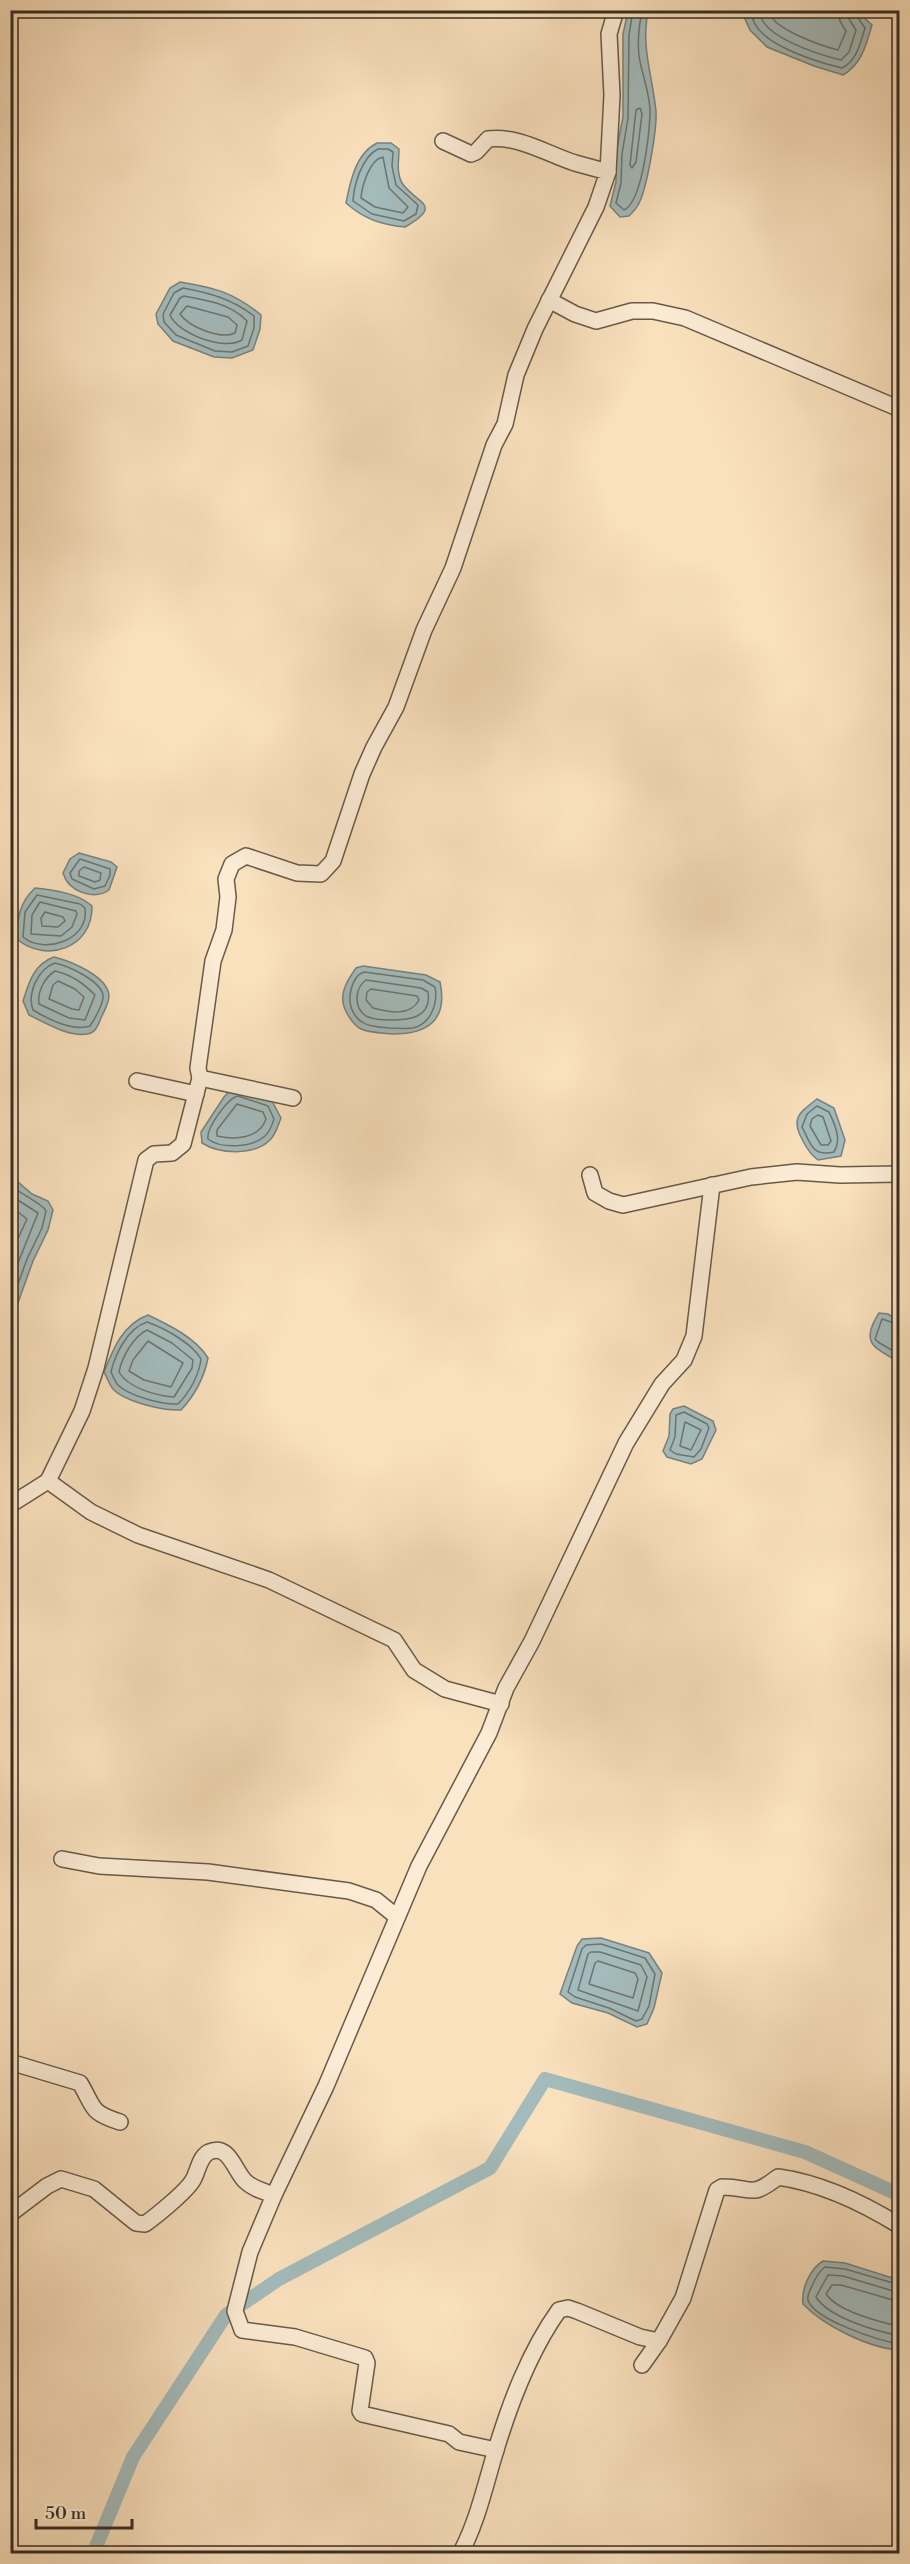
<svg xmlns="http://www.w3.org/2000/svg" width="910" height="2564" viewBox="0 0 910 2564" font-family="'Libre Bodoni',serif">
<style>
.water{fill:#a3bbbc;stroke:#78827e;stroke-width:1.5}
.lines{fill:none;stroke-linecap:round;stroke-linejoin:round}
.shore{stroke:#6e746e;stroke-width:1.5}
.canal{stroke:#a3bbbc;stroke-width:14}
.street-casing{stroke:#685a48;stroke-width:18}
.street{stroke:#fcecd5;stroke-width:15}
</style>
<rect width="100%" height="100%" fill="#fae1be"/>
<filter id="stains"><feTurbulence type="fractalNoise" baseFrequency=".00333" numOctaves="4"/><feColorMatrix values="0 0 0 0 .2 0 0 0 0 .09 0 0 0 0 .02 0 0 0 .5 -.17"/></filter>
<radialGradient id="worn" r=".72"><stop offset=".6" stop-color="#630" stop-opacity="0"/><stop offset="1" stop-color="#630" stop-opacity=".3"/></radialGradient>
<g class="water">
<path d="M 628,11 L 648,11 C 641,49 652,73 656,111 C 657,129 647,190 638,205 C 636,209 632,213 629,216 L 620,217 L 610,206 L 616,182 L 616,153 L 623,117 L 623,34 Z"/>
<path d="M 747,11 L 857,11 L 872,25 C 866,45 862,64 843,75 L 814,66 L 767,47 L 750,30 L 744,17 Z"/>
<path d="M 377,143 L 391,143 L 399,149 C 399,160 396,173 402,183 C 416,204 445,204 405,227 C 382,225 364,219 346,203 C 350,182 356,153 377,143 Z"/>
<path d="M 180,282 C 215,288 233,292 261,315 L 260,329 L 253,350 L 232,358 L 214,357 L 173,341 L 158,324 L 156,314 L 170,288 Z"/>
<path d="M 79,853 L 111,862 L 117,867 L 109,890 C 93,901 68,891 63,873 L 70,859 Z"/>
<path d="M 35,888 C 53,890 78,893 92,906 C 93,948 46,964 17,939 C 17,919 19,903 35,888 Z"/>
<path d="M 54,957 C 70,961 108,976 109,996 C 109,1003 104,1011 101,1018 C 98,1025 96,1033 87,1034 C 68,1037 46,1023 29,1015 L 23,1001 C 29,982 34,964 54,957 Z"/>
<path d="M 363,966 L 426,975 L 440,982 C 448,1020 428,1034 393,1034 C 383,1033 370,1033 361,1029 C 353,1025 344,1011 343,1002 C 341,990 349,978 356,968 Z"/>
<path d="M 240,1089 L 272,1101 L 281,1118 C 278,1125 276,1134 270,1140 C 254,1156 219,1154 202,1143 L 201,1132 L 224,1097 L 229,1092 Z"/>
<path d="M 817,1099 L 834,1108 L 845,1140 L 841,1156 L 818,1160 C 811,1155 807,1149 803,1141 C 790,1118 799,1113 817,1099 Z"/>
<polygon points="11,1176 32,1194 48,1201 53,1210 48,1230 33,1261 11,1322"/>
<path d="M 879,1313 L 888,1314 L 899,1321 L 899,1362 C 873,1347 860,1343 879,1313 Z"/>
<path d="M 148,1315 C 169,1325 196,1338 208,1358 C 204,1378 195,1395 181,1410 C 164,1411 125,1402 113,1389 C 109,1384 107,1377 104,1372 C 113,1349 123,1324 148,1315 Z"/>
<polygon points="684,1406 713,1421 716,1430 702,1459 691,1464 667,1457 663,1451 669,1436 670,1414 673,1409"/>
<polygon points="601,1938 649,1953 662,1973 654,2008 647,2024 637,2027 608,2013 572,2003 560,1994 577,1946 582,1939"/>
<path d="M 823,2261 L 845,2263 L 899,2280 L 899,2350 C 869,2348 824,2326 803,2304 C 801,2289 810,2269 823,2261 Z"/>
</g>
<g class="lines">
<g class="shore">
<path d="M 633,10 L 629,35 L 628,118 L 622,154 L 621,183 L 616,203 L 624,210 C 642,202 649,136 650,115 C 651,95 642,76 639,56 C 637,41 639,26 642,10"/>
<path d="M 752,10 C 748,42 817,62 842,68 C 857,61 860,43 865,28 L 856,15 L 855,10"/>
<path d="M 760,10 C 758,36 820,55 841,60 L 849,52 L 856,30 L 849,19 L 847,10"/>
<path d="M 769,10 C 769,28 822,46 838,50 L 846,31 L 840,21 L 838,10"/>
<polygon points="640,108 642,114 636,162 632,168 630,165 636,110"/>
<path d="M 378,149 L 388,149 L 393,152 L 392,166 L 396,185 L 418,205 L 416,214 L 404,221 L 372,214 L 353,201 C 354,184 362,157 378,149 Z"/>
<path d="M 383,157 L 389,188 L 408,207 L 403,213 L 375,207 L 361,198 C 362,185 370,159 383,157 Z"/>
<path d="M 183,288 C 210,293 232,299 254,316 L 254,328 L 248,346 L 232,352 L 215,351 L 176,335 L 164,322 L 163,314 L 174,293 Z"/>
<path d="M 184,296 C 207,300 231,304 247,321 L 242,340 C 224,351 178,334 170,315 L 180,298 Z"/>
<path d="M 187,306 L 228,317 L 237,325 L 235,333 C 221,340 189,327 180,314 Z"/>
<polygon points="80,859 110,869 110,875 105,886 94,889 72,879 70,873"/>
<polygon points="84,867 101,873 100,880 95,882 79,876 79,871"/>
<path d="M 37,895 L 80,904 L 85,908 C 90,940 44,955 23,937 L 25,912 Z"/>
<polygon points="40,902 76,911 77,914 72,927 61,936 31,934 32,915"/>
<polygon points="45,912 63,917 65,921 58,927 42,926 41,918"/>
<path d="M 55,963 C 68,966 100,980 103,995 C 104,1003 94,1020 90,1026 C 72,1032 48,1019 33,1010 C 27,993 38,969 55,963 Z"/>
<path d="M 55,971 C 72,975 83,983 95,995 L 85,1020 L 69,1018 L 39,1004 C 37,992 45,977 55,971 Z"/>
<path d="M 364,972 L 423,980 L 435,987 C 438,1003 431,1024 413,1028 C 406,1029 397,1028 389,1028 C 382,1027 368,1027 362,1022 C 351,1015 348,1002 351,990 C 353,982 357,974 364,972 Z"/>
<path d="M 366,980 L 421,988 L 428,992 C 432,1018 409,1020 390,1020 C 383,1020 372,1019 366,1016 C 353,1007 355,988 366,980 Z"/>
<polygon points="58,981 75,989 84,997 79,1010 72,1009 49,999 53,985"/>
<path d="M 371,989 L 417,996 L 419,1000 C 410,1017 389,1012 373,1008 L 366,1000 L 367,992 Z"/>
<path d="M 238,1096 L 268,1106 L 274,1119 C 272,1125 270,1132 265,1136 C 252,1148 221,1149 208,1139 C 206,1128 228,1098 238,1096 Z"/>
<path d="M 237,1104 L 263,1112 L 266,1119 C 259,1139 235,1140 217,1136 L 217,1130 Z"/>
<path d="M 817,1106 L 829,1112 C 835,1125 842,1139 834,1152 C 812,1157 811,1144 802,1127 L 807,1114 Z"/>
<polygon points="818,1115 823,1117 831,1141 828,1145 821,1145 810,1126 812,1119"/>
<path d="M 10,1185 C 19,1193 43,1204 46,1211 L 42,1228 L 27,1259 L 10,1306"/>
<polyline points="10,1195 38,1213 10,1283"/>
<polyline points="10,1206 27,1219 10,1256"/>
<path d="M 147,1322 C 164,1328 192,1343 201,1359 C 199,1375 190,1392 178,1404 C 163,1405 129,1396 118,1385 C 115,1382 113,1376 111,1372 C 115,1354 128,1328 147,1322 Z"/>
<polyline points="900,1325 882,1319 875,1339 878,1342 900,1355"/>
<path d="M 147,1330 L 172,1343 L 193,1360 L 192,1368 L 174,1397 C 157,1396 128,1388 119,1372 C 122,1357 133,1337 147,1330 Z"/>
<polygon points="148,1341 183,1363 171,1387 144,1380 129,1371 133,1360"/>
<polygon points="684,1412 707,1424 709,1428 701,1449 694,1457 676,1454 670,1450 675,1437 676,1415"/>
<polygon points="685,1422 701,1430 691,1450 680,1446"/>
<polygon points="601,1944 645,1958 655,1974 649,2006 642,2019 636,2021 609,2008 575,1997 568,1992 582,1949 586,1945"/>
<polygon points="591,1952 600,1952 641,1965 647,1977 638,2011 578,1990 588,1954"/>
<polygon points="598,1961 635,1973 638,1979 633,1998 589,1984 595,1963"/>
<path d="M 900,2285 L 845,2269 L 825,2267 C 819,2271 815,2279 812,2286 C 810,2290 807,2295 808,2300 C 814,2320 880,2341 900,2344"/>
<path d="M 900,2293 L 843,2276 L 828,2275 L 816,2297 C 829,2318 876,2331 900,2336"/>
<path d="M 900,2302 L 841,2285 L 832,2285 L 826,2294 C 838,2312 879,2321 900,2327"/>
</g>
<polyline class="canal" points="93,2554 133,2457 226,2315 279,2279 490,2168 545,2079 805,2152 900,2195"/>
<defs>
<g id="street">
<path d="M 443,141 L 471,154 L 476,152 L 488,139 C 518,135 547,154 575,163 C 586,166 597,169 608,172 L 596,207 L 535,329 L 516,375 L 505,424 L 494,445 L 453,568 L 424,630 L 396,707 L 374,747 L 362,774 L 333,861 L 321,874 L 297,873 L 246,856 L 232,864 L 226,879 L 228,897 L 224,930 L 213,961 L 198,1068 L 200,1078 L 183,1144 L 172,1153 L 154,1154 L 146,1160 L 96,1368 L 82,1411 L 48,1481 L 91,1512 L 138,1535 L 269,1580 L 394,1640 L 414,1670 L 445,1689 L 501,1704"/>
<polyline points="608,172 612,95 609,34 616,10"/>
<polyline points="549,300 575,314 596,321 632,311 653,311 685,318 900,409"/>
<polyline points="200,1078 293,1098"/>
<polyline points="137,1081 196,1094"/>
<polyline points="590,1175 595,1193 609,1201 623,1205 751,1177 797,1172 840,1175 900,1174"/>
<polyline points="10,1505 48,1481"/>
<polyline points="62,1859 99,1866 208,1872 349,1891 376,1900 397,1917"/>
<path d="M 10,2062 L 80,2083 C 95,2108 89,2112 120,2122"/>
<path d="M 10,2214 L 47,2186 L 61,2179 L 94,2189 L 136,2223 L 145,2224 C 156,2216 186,2192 193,2180 C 198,2172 199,2157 209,2152 C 229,2143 234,2170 245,2181 C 253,2189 263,2191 274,2195"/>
<path d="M 642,2365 L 659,2341 L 683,2298 L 717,2190 L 722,2187 C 753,2187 750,2199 778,2177 C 821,2183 863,2203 900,2226"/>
<polyline points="496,2450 459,2442 449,2434 362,2414 360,2411 367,2363 365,2358 295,2337 242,2330 235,2311 250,2252 274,2195 326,2086 419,1866 489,1733 506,1688 532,1641 626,1443 662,1384 684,1360 694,1336 712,1185"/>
<path d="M 460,2554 C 477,2523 485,2486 495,2453 C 510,2403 529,2352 559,2310 L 568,2308 L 577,2311 L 640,2337 L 659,2341"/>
</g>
</defs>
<use href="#street" class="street-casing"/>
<use href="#street" class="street"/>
</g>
<rect width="910" height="2564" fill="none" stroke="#fae1be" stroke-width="36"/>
<rect x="12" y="12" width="886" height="2540" fill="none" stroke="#382d21" stroke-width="3"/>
<rect x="18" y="18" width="874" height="2528" fill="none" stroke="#382d21" stroke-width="1.5"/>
<path d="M36 2519v9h96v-9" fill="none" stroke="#382d21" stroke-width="3"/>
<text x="45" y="2519" font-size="18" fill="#382d21" stroke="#fcecd5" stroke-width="4.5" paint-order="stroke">50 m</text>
<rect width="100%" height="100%" filter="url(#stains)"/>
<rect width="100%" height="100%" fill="url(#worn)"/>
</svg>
